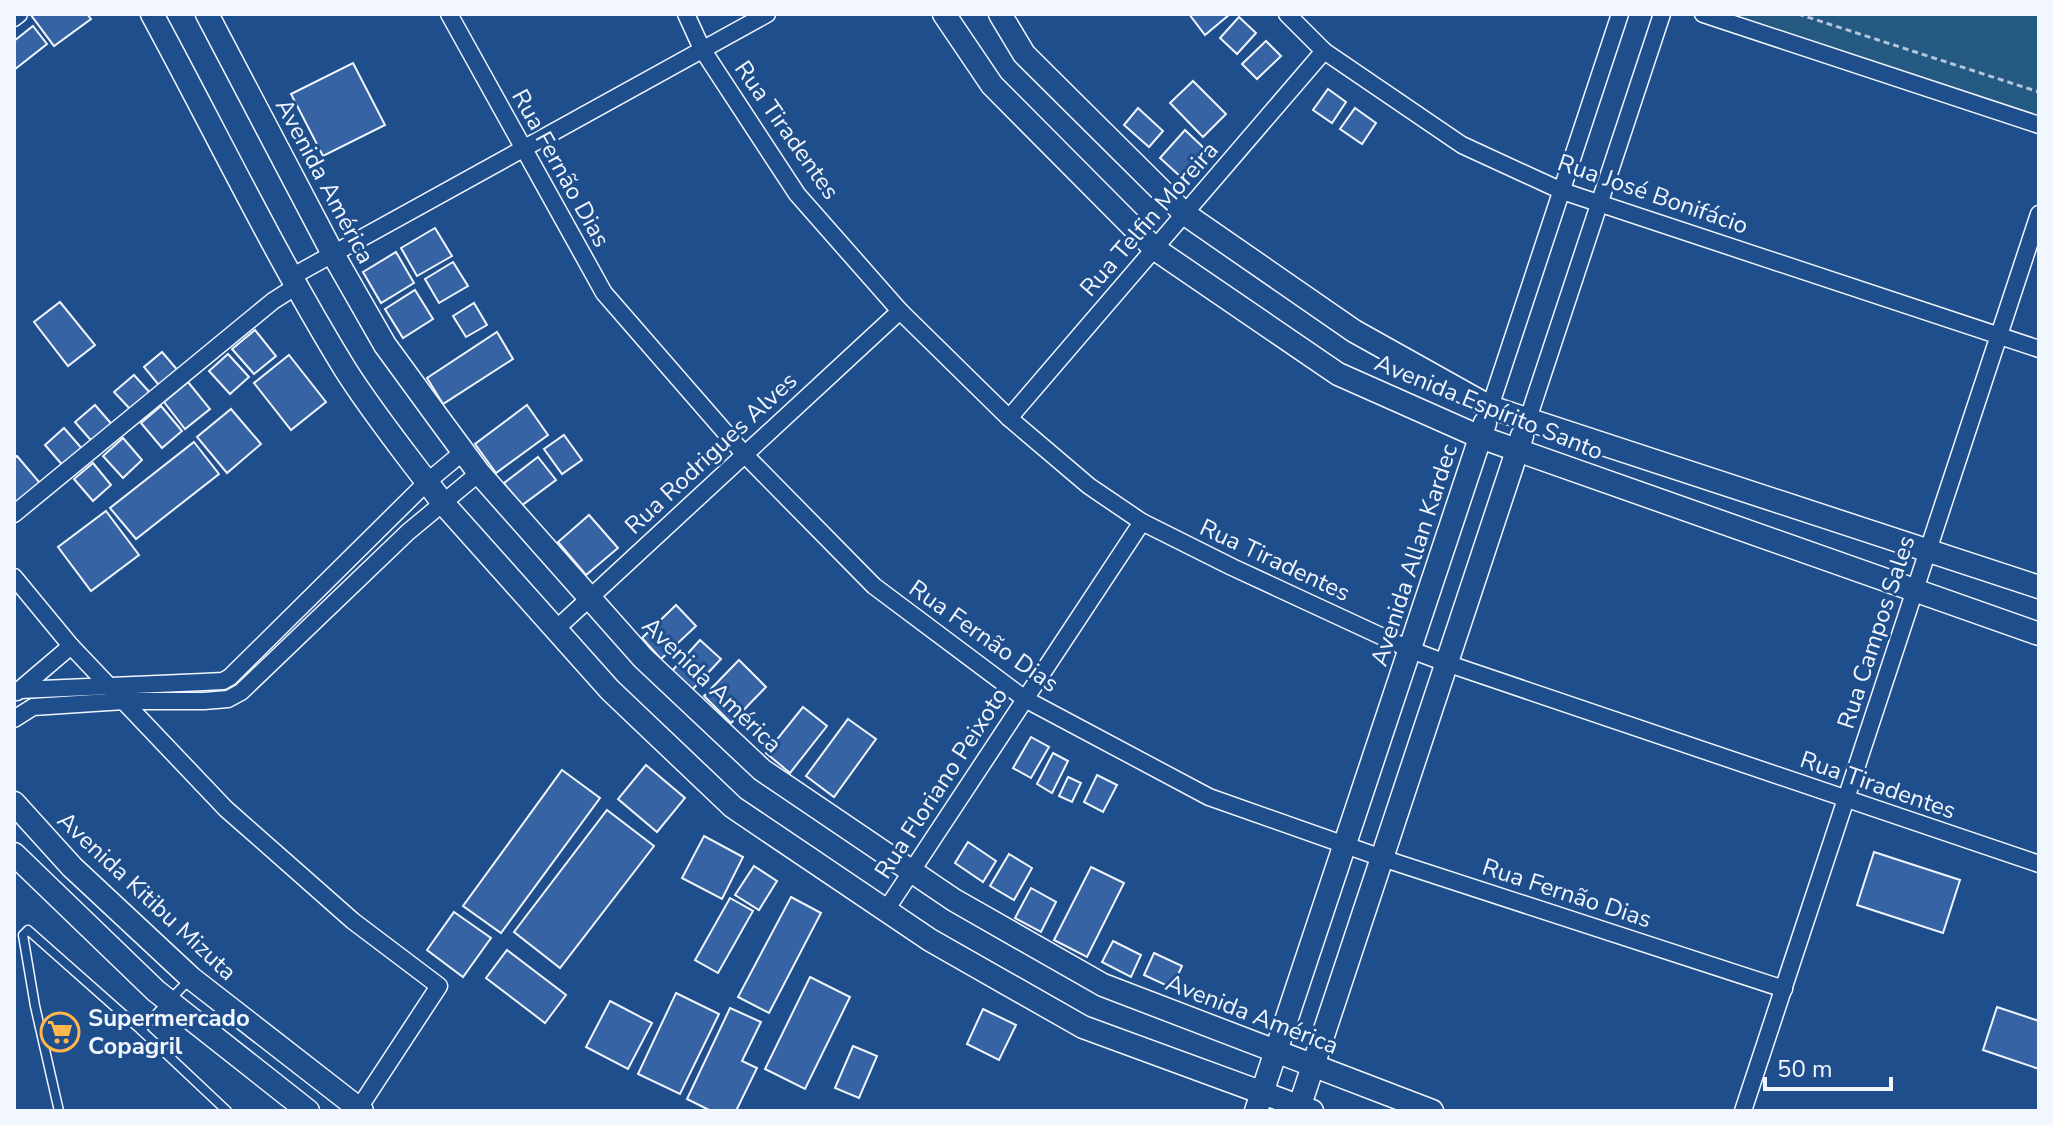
<svg xmlns="http://www.w3.org/2000/svg" width="2053" height="1125" viewBox="0 0 2053 1125" font-family="'Nunito Sans',sans-serif">
<style>
.green{fill:#245a82;stroke:#a8bbd7;stroke-width:2}
.building{fill:#3563a3;stroke:#f2f6ff;stroke-width:2}
.lines{fill:none;stroke-linecap:round;stroke-linejoin:round}
.lane-casing{stroke:#f2f6ff;stroke-width:11}
.street-casing{stroke:#f2f6ff;stroke-width:19}
.secondary-casing{stroke:#f2f6ff;stroke-width:25}
.path{stroke:#b3c4dc;stroke-width:3;stroke-dasharray:6 4;stroke-linecap:butt}
.lane{stroke:#1f4e8c;stroke-width:8}
.street{stroke:#1f4e8c;stroke-width:16}
.secondary{stroke:#1f4e8c;stroke-width:22}
.labels{text-anchor:middle;dominant-baseline:central;stroke-width:6;stroke-linejoin:round;paint-order:stroke}
.street-label{font-size:24px;fill:#f2f6ff;stroke:#1f4e8c}
.poi-label{font-size:24px;font-weight:bold;fill:#f2f6ff;stroke:#1f4e8c;text-anchor:start}
</style>
<rect width="100%" height="100%" fill="#1f4e8c"/>
<polygon class="green" points="1728,14 2039,14 2039,119"/>
<g class="building">
<polygon points="33,14 87,14 91,19 54,46 31,15"/>
<polygon points="1189,14 1230,14 1205,35"/>
<polygon points="1239,17 1256,33 1237,54 1220,38"/>
<polygon points="33,26 47,44 14,70 14,41"/>
<polygon points="1266,41 1281,56 1257,79 1242,64"/>
<polygon points="353,63 385,125 323,156 291,94"/>
<polygon points="1193,81 1226,114 1203,137 1170,103"/>
<polygon points="1328,89 1346,102 1332,123 1313,110"/>
<polygon points="1138,108 1163,131 1149,147 1124,125"/>
<polygon points="1355,108 1376,123 1362,144 1340,129"/>
<polygon points="1185,130 1206,150 1181,177 1160,158"/>
<polygon points="435,228 452,256 417,276 401,248"/>
<polygon points="396,252 414,283 381,303 363,272"/>
<polygon points="453,262 468,286 439,303 425,279"/>
<polygon points="415,290 433,319 403,338 385,309"/>
<polygon points="60,302 95,345 68,366 34,322"/>
<polygon points="474,303 487,325 466,337 453,316"/>
<polygon points="255,330 276,356 254,374 232,349"/>
<polygon points="497,332 513,359 443,404 427,378"/>
<polygon points="162,352 180,373 162,389 144,367"/>
<polygon points="228,354 249,377 230,394 209,371"/>
<polygon points="289,355 326,402 291,430 254,383"/>
<polygon points="134,375 152,395 133,412 114,392"/>
<polygon points="188,382 210,409 185,429 164,402"/>
<polygon points="95,405 115,428 95,445 75,422"/>
<polygon points="527,405 548,435 496,473 475,444"/>
<polygon points="161,406 182,431 162,448 141,423"/>
<polygon points="231,409 261,444 227,473 197,437"/>
<polygon points="64,428 84,451 65,468 45,445"/>
<polygon points="564,435 582,460 562,474 544,449"/>
<polygon points="123,438 142,460 123,478 103,456"/>
<polygon points="194,442 219,474 136,539 110,508"/>
<polygon points="17,456 40,483 14,504 14,459"/>
<polygon points="538,457 556,480 521,506 504,483"/>
<polygon points="93,463 111,485 93,501 74,479"/>
<polygon points="106,511 139,555 91,591 58,547"/>
<polygon points="589,515 618,548 586,575 558,542"/>
<polygon points="676,605 696,626 661,659 642,638"/>
<polygon points="700,640 721,659 691,691 671,672"/>
<polygon points="739,660 766,687 731,723 704,696"/>
<polygon points="803,707 827,726 790,773 766,753"/>
<polygon points="848,719 876,739 834,797 806,776"/>
<polygon points="1031,737 1049,747 1031,778 1013,768"/>
<polygon points="1053,753 1068,761 1052,793 1037,784"/>
<polygon points="646,765 685,798 657,832 618,799"/>
<polygon points="562,770 600,798 501,933 463,906"/>
<polygon points="1097,775 1117,785 1103,812 1084,802"/>
<polygon points="1068,777 1081,783 1072,802 1059,796"/>
<polygon points="607,810 654,846 560,968 514,932"/>
<polygon points="704,836 743,857 722,899 682,878"/>
<polygon points="968,842 996,861 983,882 955,863"/>
<polygon points="1874,852 1960,880 1943,933 1857,905"/>
<polygon points="1009,854 1032,868 1014,900 990,886"/>
<polygon points="754,866 777,881 759,910 735,895"/>
<polygon points="1091,867 1124,883 1087,957 1054,940"/>
<polygon points="1031,888 1056,902 1041,932 1015,918"/>
<polygon points="791,897 821,913 769,1013 738,997"/>
<polygon points="730,898 753,911 718,973 695,960"/>
<polygon points="454,912 491,938 463,977 427,950"/>
<polygon points="1113,941 1141,955 1131,977 1102,962"/>
<polygon points="507,950 566,995 545,1023 486,978"/>
<polygon points="1154,953 1182,966 1172,988 1144,975"/>
<polygon points="810,977 850,997 805,1089 765,1069"/>
<polygon points="676,993 719,1014 680,1094 638,1074"/>
<polygon points="610,1001 652,1023 628,1069 586,1047"/>
<polygon points="1997,1007 2039,1021 2039,1069 1983,1050"/>
<polygon points="730,1008 761,1022 742,1061 757,1068 736,1111 711,1111 687,1099"/>
<polygon points="983,1009 1016,1025 999,1060 967,1044"/>
<polygon points="853,1046 877,1056 859,1098 835,1088"/>
</g>
<g class="lines">
<defs>
<g id="lane">
<polyline points="141,1030 190,979"/>
<polyline points="59,1111 35,1006 23,935 28,930 141,1030 227,1111"/>
</g>
<g id="street">
<polyline points="449,14 604,293 745,455 874,586 1025,699 1209,797 1382,858 1784,989"/>
<polyline points="686,14 702,49 797,194 900,311 1009,418 1089,486 1142,522 1232,567 1411,650 1446,663 2039,864"/>
<polyline points="1287,14 1324,51 1462,145 1562,191 2039,349"/>
<polyline points="1703,14 2039,125"/>
<polyline points="14,18 19,14"/>
<polyline points="293,276 767,14"/>
<polyline points="1490,407 1620,14"/>
<polyline points="1009,418 1324,51"/>
<polyline points="1528,419 1662,14"/>
<polyline points="14,514 273,301 298,285"/>
<polyline points="14,577 71,646 226,809 353,921 439,986 359,1108"/>
<polyline points="555,630 900,311"/>
<polyline points="19,690 203,682 223,681 230,677 427,482 463,452"/>
<polyline points="17,692 71,646"/>
<polyline points="14,719 33,707 124,701 204,701 228,699 241,692 408,532 479,473"/>
<polyline points="886,910 1142,522"/>
<polyline points="1743,1111 2039,214"/>
</g>
<g id="secondary">
<path d="M 152,14 C 216,132 275,255 345,369 C 374,415 410,459 442,502 L 610,690 L 733,807 L 930,940 L 1083,1027 L 1312,1111"/>
<polyline points="207,14 333,254 385,345 442,423 479,473 643,658 762,770 954,900 1103,985 1432,1111"/>
<polyline points="944,14 992,85 1155,249 1338,374 1480,437 2039,634"/>
<polyline points="1000,14 1024,54 1185,214 1354,331 1490,407 2039,587"/>
<polyline points="14,803 72,867 191,978 362,1111"/>
<polyline points="14,854 156,991 308,1111"/>
<polyline points="1256,1111 1485,423"/>
<polyline points="1298,1111 1522,436"/>
</g>
</defs>
<use href="#lane" class="lane-casing"/>
<use href="#street" class="street-casing"/>
<use href="#secondary" class="secondary-casing"/>
<polyline class="path" points="1798,14 2039,92"/>
<use href="#lane" class="lane"/>
<use href="#street" class="street"/>
<use href="#secondary" class="secondary"/>
</g>
<defs>
<symbol id="supermarket-ring" viewBox="-11 -11 22 22"><circle r="9.5" fill="#1f4e8c" stroke="#ffb74d" stroke-width="1.5"/><path d="M-6-5.5h2.5l.6 2H6L4.5 2H-2.5L-4.4-4H-6ZM-1.5 3.2a1.3 1.3 0 1 0 .1 0ZM3 3.2a1.3 1.3 0 1 0 .1 0Z" fill="#ffb74d"/></symbol>
</defs>
<g fill-rule="evenodd">
<use href="#supermarket-ring" x="38" y="1010" width="44" height="44"/>
</g>
<g class="labels">
<g class="street-label">
<text transform="translate(787 130) rotate(55)">Rua Tiradentes</text>
<text transform="translate(561 168) rotate(61)">Rua Fernão Dias</text>
<text transform="translate(325 181) rotate(62)">Avenida América</text>
<text transform="translate(1653 194) rotate(19)">Rua José Bonifácio</text>
<text transform="translate(1149 219) rotate(-49)">Rua Telfin Moreira</text>
<text transform="translate(1489 407) rotate(22)">Avenida Espírito Santo</text>
<text transform="translate(711 453) rotate(-43)">Rua Rodrigues Alves</text>
<text transform="translate(1414 555) rotate(-72)">Avenida Allan Kardec</text>
<text transform="translate(1275 560) rotate(25)">Rua Tiradentes</text>
<text transform="translate(1876 632) rotate(-72)">Rua Campos Sales</text>
<text transform="translate(984 636) rotate(35)">Rua Fernão Dias</text>
<text transform="translate(712 685) rotate(44)">Avenida América</text>
<text transform="translate(941 783) rotate(-57)">Rua Floriano Peixoto</text>
<text transform="translate(1878 785) rotate(19)">Rua Tiradentes</text>
<text transform="translate(1567 893) rotate(18)">Rua Fernão Dias</text>
<text transform="translate(147 896) rotate(43)">Avenida Kitibu Mizuta</text>
<text transform="translate(1252 1014) rotate(21)">Avenida América</text>
</g>
<g class="poi-label">
<text x="88" y="1018">Supermercado<tspan x="88" dy="28">Copagril</tspan></text>
</g>
</g>
<rect width="2053" height="1125" fill="none" stroke="#f2f6ff" stroke-width="32"/>
<path d="M1765 1077v12h126v-12" fill="none" stroke="#f2f6ff" stroke-width="4"/>
<text x="1777" y="1077" font-size="24" fill="#f2f6ff" stroke="#1f4e8c" stroke-width="6" paint-order="stroke">50 m</text>
</svg>
